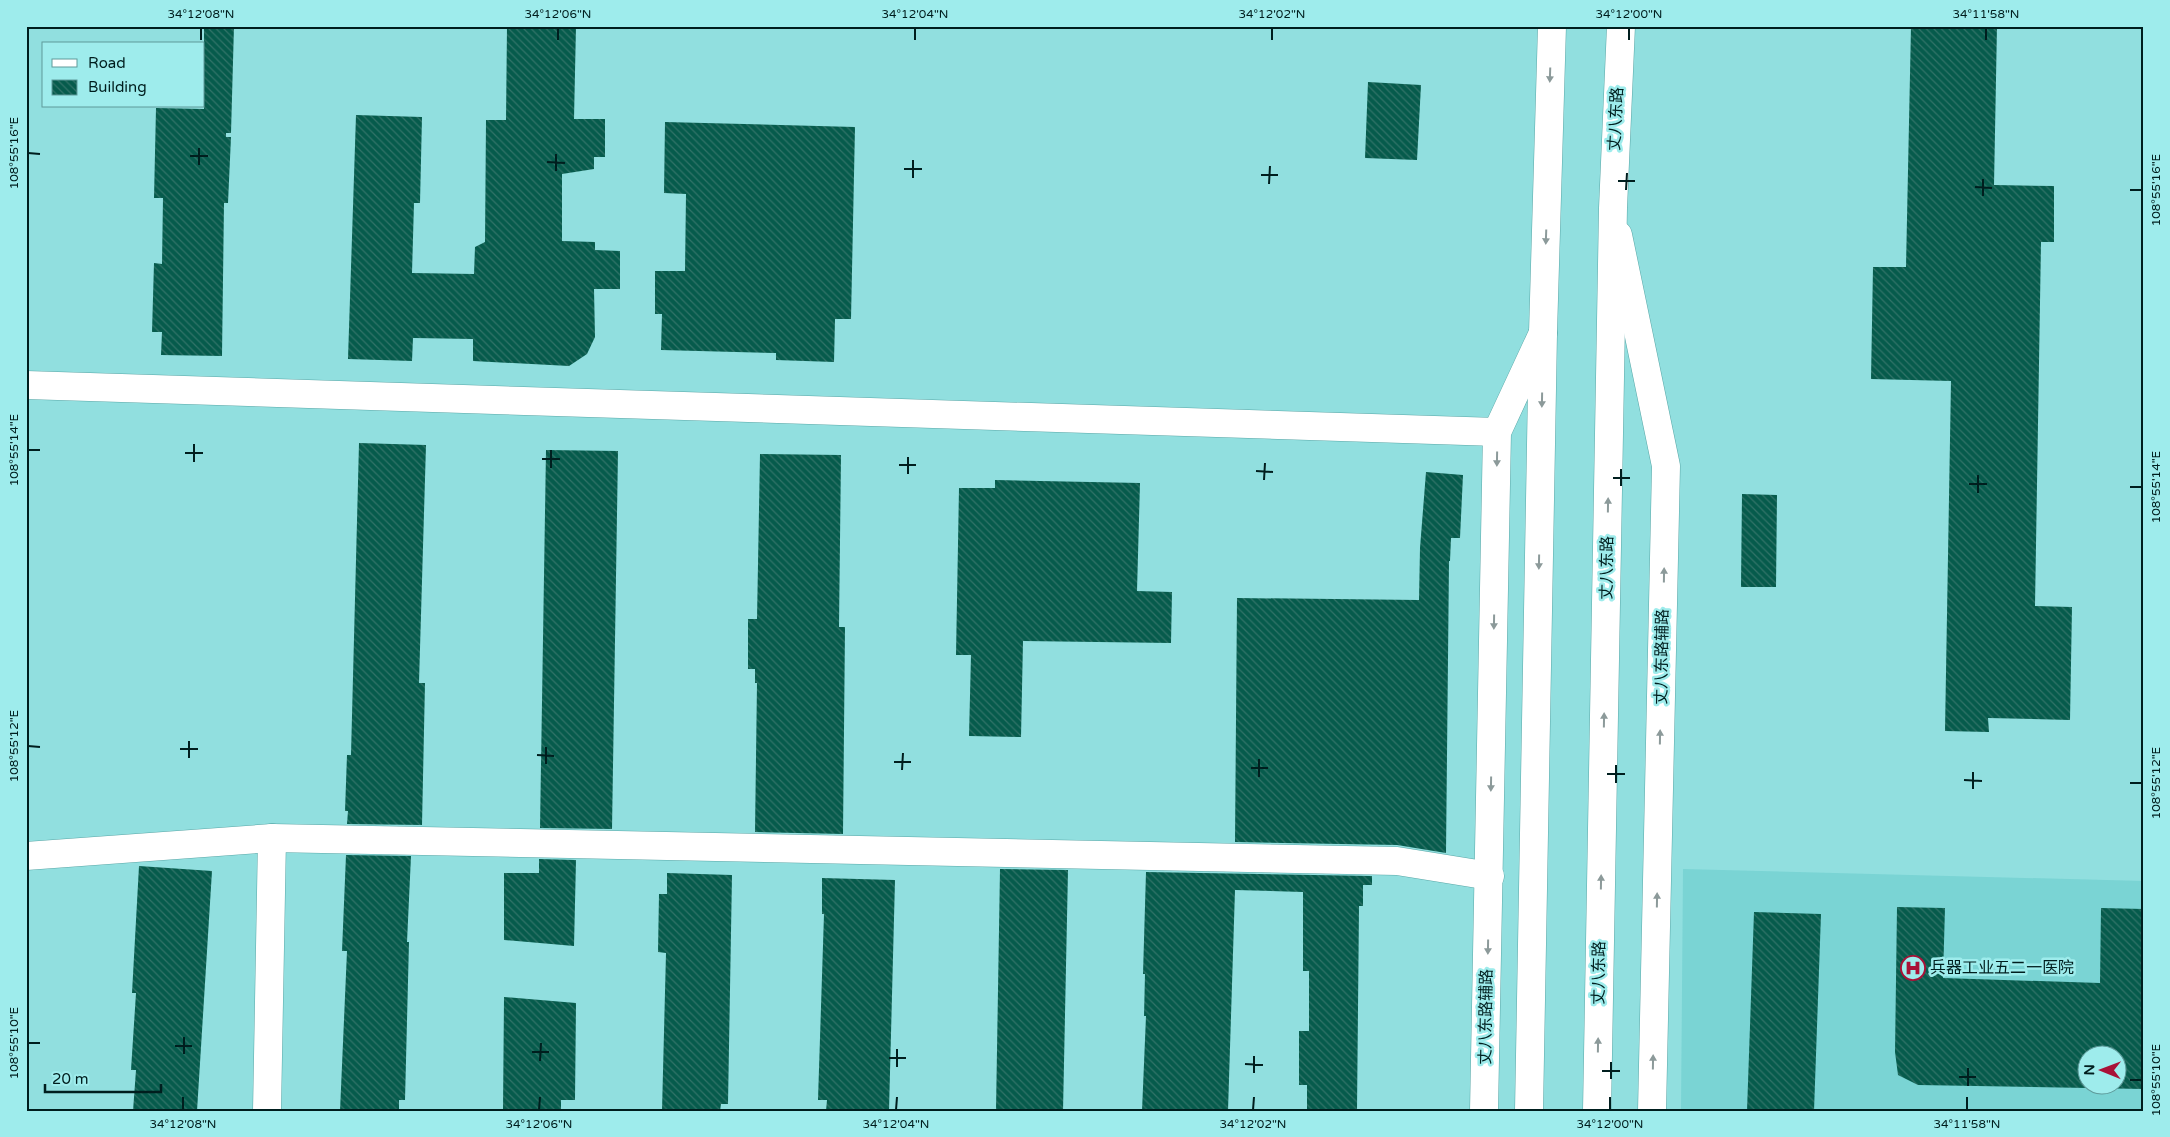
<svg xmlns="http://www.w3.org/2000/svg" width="2170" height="1137" viewBox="0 0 2170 1137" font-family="'Varela Round','Noto Sans SC',sans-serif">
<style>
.built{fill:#7ad4d4;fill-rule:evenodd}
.building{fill:url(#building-back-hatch);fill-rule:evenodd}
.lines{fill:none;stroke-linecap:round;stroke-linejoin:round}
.minor-casing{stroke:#59a7a7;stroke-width:29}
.primary-casing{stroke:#59a7a7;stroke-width:29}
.minor{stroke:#fff;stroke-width:28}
.primary{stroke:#fff;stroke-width:28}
.oneway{fill:#8c9a9a}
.ticks{fill:none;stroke:#001e1e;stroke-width:2}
.labels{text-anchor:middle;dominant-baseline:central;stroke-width:5;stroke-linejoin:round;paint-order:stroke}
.street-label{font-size:16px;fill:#001e1e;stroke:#9eecec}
.poi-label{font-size:16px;fill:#001e1e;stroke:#9eecec;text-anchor:start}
.neatline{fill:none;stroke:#001e1e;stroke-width:2}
.ticks-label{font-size:12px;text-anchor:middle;fill:#001e1e}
</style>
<defs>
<pattern id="building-back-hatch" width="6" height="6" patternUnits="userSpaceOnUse" patternTransform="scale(1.25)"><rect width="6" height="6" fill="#065b4c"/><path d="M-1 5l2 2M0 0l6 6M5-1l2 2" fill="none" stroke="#317368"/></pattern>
</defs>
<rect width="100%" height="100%" fill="#91dfdf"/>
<path class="built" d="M 1683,869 L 2144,881 L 2144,1111 L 1681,1111 ZM 2088,1054 L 2118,1054 L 2118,1084 L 2088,1084 Z"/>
<g class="building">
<polygon points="204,26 234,26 231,133 226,133 226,137 231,137 228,203 224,203 222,356 161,355 162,332 152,332 154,263 162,264 163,198 154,198 156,108 204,109"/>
<polygon points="507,26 576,26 574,119 605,119 605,157 594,157 594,169 562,174 562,241 595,242 595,250 620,251 620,289 594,289 595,337 587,354 569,366 473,361 473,339 413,338 412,361 348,359 356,115 422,117 420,203 414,203 412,273 474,274 475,247 485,242 486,120 506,120"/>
<polygon points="1911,26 1997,26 1994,185 2054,186 2054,242 2041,242 2035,606 2072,607 2070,720 1988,718 1989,732 1945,731 1951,381 1871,379 1873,267 1906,267"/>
<polygon points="1368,82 1421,85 1417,160 1365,158"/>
<polygon points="665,122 855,127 851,319 835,319 834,362 776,360 776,353 661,350 662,314 655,314 655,271 685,271 686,194 664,193"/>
<polygon points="359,443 426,445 419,683 425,683 422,825 347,824 348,811 345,811 347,755 351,755"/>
<polygon points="546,450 618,451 612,829 540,828"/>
<polygon points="760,454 841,455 839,627 845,627 843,834 755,832 757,683 755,683 755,669 748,669 748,619 757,619"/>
<polygon points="1426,472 1463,475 1460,538 1451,538 1450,561 1449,561 1446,853 1397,845 1235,842 1237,598 1419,600 1420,548"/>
<polygon points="995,480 1140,483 1137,591 1172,592 1171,643 1023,641 1021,737 969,736 971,655 956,655 959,488 995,488"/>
<polygon points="1742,494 1777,495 1776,587 1741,587"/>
<polygon points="346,855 411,856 407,942 409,942 405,1100 399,1100 399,1111 340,1111 347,951 342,951"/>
<polygon points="539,859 576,860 574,946 504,940 504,873 539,873"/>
<polygon points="139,866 212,871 197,1111 133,1111 136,1070 131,1070 136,993 132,993"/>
<polygon points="1000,869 1068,870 1063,1111 996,1111"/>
<polygon points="1146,872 1372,876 1372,885 1363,885 1363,906 1359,906 1357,1111 1307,1111 1307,1085 1299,1085 1299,1031 1309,1031 1309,971 1303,971 1303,892 1235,890 1228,1111 1142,1111 1146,1016 1144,1016 1145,974 1143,974"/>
<polygon points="667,873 732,875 728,1104 721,1104 720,1111 662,1111 666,953 658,952 659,894 667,894"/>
<polygon points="822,878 895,880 889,1111 826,1111 827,1100 818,1100 824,914 822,914"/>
<path d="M 1897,907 L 1945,908 L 1943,978 L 2100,983 L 2101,908 L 2144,909 L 2144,1089 L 1918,1085 L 1898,1075 L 1895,1052 ZM 2088,1054 L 2118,1054 L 2118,1084 L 2088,1084 Z"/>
<polygon points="1754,912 1821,914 1814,1111 1747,1111"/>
<polygon points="504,997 576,1003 575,1100 561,1100 561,1111 503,1111"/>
</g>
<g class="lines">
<defs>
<g id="minor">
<polyline points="1618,235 1666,466 1652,1111"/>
<polyline points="26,385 1497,432"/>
<polyline points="26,856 272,838 1397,861 1490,876"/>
<polyline points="267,1111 272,838"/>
<polyline points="1484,1111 1497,432 1543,333"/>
</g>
<g id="primary">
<polyline points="1529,1111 1543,333 1552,26"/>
<polyline points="1597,1111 1613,208 1621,26"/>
</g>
</defs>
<use href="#minor" class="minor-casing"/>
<use href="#primary" class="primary-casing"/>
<use href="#minor" class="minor"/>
<use href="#primary" class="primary"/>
</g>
<defs><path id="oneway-solid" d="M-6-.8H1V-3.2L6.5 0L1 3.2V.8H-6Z" transform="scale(1.25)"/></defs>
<g class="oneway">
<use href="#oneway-solid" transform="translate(1550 75) rotate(92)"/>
<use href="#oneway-solid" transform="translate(1546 237) rotate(92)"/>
<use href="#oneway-solid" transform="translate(1542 400) rotate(91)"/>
<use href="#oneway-solid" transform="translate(1497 459) rotate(91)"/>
<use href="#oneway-solid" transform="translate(1608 505) rotate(-89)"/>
<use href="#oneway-solid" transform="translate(1539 562) rotate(91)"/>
<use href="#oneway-solid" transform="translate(1664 575) rotate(-89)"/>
<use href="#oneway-solid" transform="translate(1494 622) rotate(91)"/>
<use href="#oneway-solid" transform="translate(1604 720) rotate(-89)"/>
<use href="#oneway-solid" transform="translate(1660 737) rotate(-89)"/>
<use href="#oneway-solid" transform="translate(1491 784) rotate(91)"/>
<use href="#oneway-solid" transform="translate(1601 882) rotate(-89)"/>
<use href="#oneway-solid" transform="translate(1657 900) rotate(-89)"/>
<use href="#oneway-solid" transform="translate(1488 947) rotate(91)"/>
<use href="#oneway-solid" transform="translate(1598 1045) rotate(-89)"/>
<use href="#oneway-solid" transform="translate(1653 1062) rotate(-89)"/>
</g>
<path class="ticks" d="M 201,40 L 201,28M 558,40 L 558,28M 915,40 L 915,28M 1272,40 L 1272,28M 1629,40 L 1629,28M 1986,40 L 1986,28M 28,153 L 40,154M 190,156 L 208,156M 547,162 L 565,163M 199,165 L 199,148M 904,169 L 922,169M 556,171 L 556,154M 1261,175 L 1278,175M 913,178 L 913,160M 1618,181 L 1635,181M 1269,184 L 1270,166M 1975,187 L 1992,188M 1626,190 L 1627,173M 2130,190 L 2142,190M 1983,196 L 1983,179M 28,450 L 40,450M 185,453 L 203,453M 542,459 L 560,459M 194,462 L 194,444M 899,465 L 916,465M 551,468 L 551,450M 1256,471 L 1273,472M 908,474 L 908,457M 1613,478 L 1630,478M 1264,480 L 1265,463M 1969,484 L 1987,484M 1621,486 L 1621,469M 2130,487 L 2142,487M 1978,493 L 1978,475M 28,746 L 40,747M 180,749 L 198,749M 537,755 L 554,756M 189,758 L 189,741M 894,762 L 911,762M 546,764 L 546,747M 1251,768 L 1268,768M 902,770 L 903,753M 1607,774 L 1625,774M 1259,777 L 1259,759M 1964,780 L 1982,781M 1616,783 L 1616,765M 2130,783 L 2142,783M 1973,789 L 1973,772M 28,1043 L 40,1043M 175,1046 L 192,1046M 532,1052 L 549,1052M 184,1054 L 184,1037M 889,1058 L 906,1058M 540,1061 L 541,1043M 1245,1064 L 1263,1065M 897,1067 L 897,1049M 1602,1071 L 1620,1071M 1254,1073 L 1254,1056M 1959,1077 L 1976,1077M 1611,1079 L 1611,1062M 2130,1080 L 2142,1080M 1968,1086 L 1968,1068M 183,1110 L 183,1097M 539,1110 L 540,1097M 896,1110 L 897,1097M 1253,1110 L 1254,1097M 1610,1110 L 1610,1097M 1967,1110 L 1967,1097"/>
<defs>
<symbol id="hospital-ring" viewBox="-11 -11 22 22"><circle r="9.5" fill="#9eecec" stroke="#a91137" stroke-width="1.5"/><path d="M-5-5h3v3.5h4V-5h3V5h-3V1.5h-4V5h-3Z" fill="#a91137"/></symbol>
</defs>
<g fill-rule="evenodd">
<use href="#hospital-ring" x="1899" y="954" width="28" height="28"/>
</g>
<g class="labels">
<g class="street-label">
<text transform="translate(1616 119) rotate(-87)">丈八东路</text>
<text transform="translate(1607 568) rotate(-89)">丈八东路</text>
<text transform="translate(1662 657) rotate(-89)">丈八东路辅路</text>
<text transform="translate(1599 973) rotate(-89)">丈八东路</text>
<text transform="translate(1486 1017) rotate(-89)">丈八东路辅路</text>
</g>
<g class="poi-label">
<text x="1930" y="968">兵器工业五二一医院</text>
</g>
</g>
<rect width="2170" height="1137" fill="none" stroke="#9eecec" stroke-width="55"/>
<rect x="42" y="42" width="162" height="65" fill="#9eecec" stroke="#5f9a9a"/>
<rect x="52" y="59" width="25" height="8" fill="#ffffff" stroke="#5f9a9a"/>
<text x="88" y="68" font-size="15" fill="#001e1e">Road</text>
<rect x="52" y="80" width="25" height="15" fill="url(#building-back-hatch)" stroke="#5f9a9a"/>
<text x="88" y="92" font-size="15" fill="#001e1e">Building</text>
<g transform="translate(2102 1070) rotate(271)"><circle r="24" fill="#9eecec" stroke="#5f9a9a"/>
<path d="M0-4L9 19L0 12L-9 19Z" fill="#a91137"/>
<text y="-8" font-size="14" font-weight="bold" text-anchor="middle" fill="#001e1e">N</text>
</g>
<path d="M45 1084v8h116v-8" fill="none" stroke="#001e1e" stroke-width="2.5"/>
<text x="52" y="1084" font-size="15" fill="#001e1e" stroke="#9eecec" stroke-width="4" paint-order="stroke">20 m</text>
<rect x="28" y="28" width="2114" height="1082" class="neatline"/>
<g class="ticks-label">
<text x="201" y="18">34°12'08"N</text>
<text x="558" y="18">34°12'06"N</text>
<text x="915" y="18">34°12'04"N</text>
<text x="1272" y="18">34°12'02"N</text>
<text x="1629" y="18">34°12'00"N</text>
<text x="1986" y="18">34°11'58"N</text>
<text transform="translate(14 153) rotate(-90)" y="4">108°55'16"E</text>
<text transform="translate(2156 190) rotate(-90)" y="4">108°55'16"E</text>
<text transform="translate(14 450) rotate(-90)" y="4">108°55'14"E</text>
<text transform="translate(2156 487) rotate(-90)" y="4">108°55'14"E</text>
<text transform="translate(14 746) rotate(-90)" y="4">108°55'12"E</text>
<text transform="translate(2156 783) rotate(-90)" y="4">108°55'12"E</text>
<text transform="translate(14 1043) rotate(-90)" y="4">108°55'10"E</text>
<text transform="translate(2156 1080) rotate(-90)" y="4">108°55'10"E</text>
<text x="183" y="1128">34°12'08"N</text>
<text x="539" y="1128">34°12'06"N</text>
<text x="896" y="1128">34°12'04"N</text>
<text x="1253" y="1128">34°12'02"N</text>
<text x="1610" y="1128">34°12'00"N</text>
<text x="1967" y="1128">34°11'58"N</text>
</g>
</svg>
